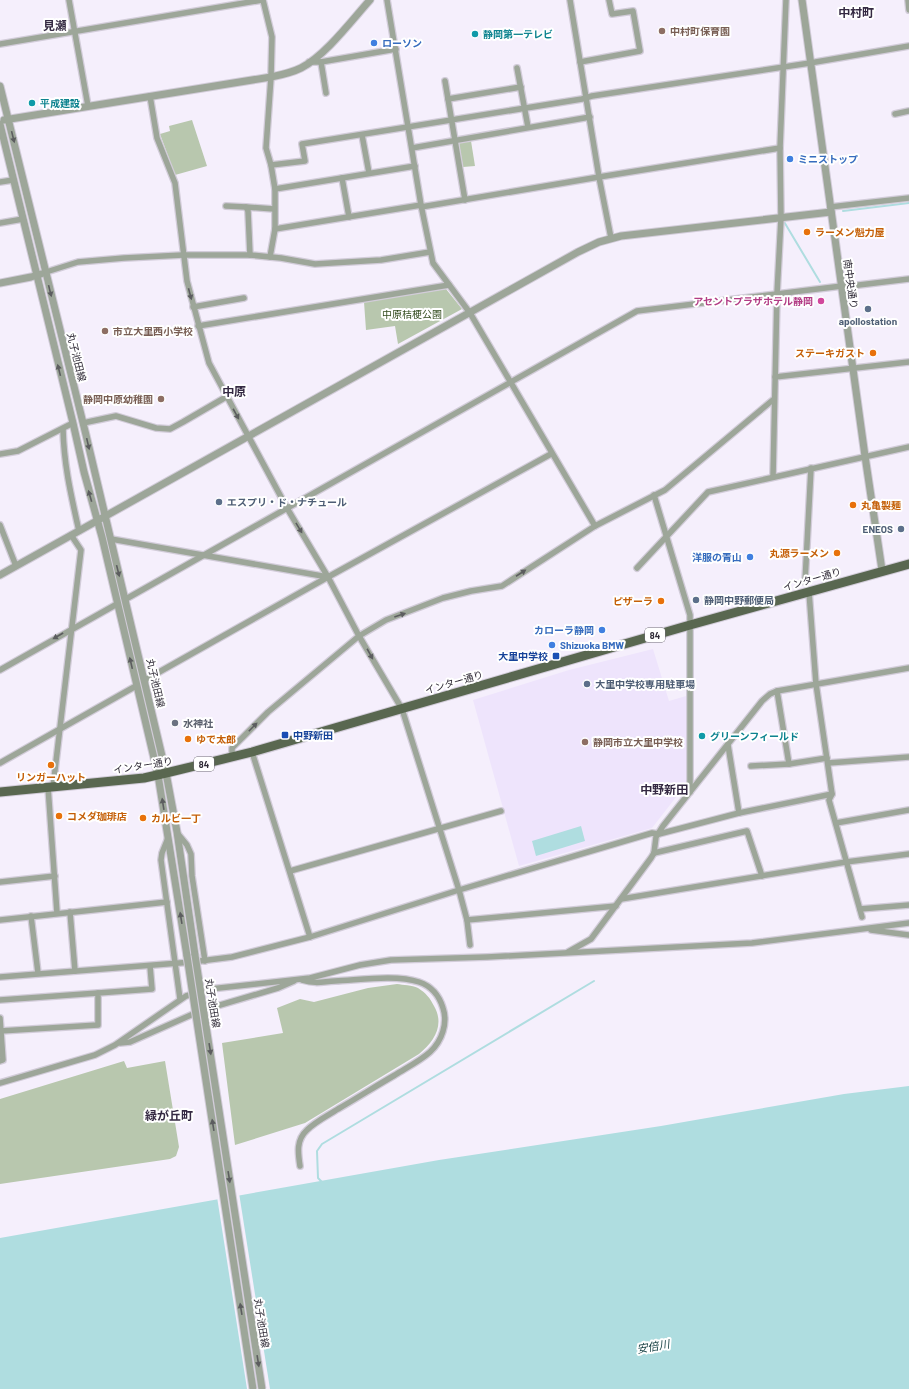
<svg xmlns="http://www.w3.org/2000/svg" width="909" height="1389" viewBox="0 0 909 1389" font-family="Barlow,'Noto Sans JP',sans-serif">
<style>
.built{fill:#eee4fc}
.green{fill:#b8c7ae}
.water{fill:#afdde0}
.pier{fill:#f5effc}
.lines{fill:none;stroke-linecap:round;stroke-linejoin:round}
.stream{stroke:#afdde0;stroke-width:2}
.minor-casing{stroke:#d2ccd9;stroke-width:8}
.tertiary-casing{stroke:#d2ccd9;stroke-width:9}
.primary-casing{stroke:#d2ccd9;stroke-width:11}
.minor{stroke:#9da699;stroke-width:5.5}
.tertiary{stroke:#9da699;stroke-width:7}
.primary{stroke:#596750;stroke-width:9}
.tertiary-bridge-casing{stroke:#d2ccd9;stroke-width:9;stroke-linecap:butt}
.tertiary-bridge{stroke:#9da699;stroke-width:7}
.oneway{fill:#5c5d5f}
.education-dot{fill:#8d6e63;stroke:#fff;stroke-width:1.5}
.culture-dot{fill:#0f9aa8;stroke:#fff;stroke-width:1.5}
.shop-dot{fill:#3f7fe0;stroke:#fff;stroke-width:1.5}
.food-dot{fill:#e8710a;stroke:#fff;stroke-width:1.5}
.hotel-dot{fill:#d1479c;stroke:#fff;stroke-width:1.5}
.service-dot{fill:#5c6f8a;stroke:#fff;stroke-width:1.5}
.transit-dot{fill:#1a4fb4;stroke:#fff;stroke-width:1.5}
.worship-dot{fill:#6b7280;stroke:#fff;stroke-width:1.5}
.labels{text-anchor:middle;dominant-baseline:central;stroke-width:4;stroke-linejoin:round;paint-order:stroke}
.shield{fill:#fff;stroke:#6f6b74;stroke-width:1}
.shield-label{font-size:9px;font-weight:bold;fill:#312c38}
.education-label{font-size:10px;font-weight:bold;fill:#785e54;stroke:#fff;text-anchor:start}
.culture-label{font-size:10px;font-weight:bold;fill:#0d838f;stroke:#fff;text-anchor:start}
.shop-label{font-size:10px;font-weight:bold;fill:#366cbe;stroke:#fff;text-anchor:start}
.food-label{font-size:10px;font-weight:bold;fill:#c56008;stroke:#fff;text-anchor:start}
.street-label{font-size:10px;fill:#312c38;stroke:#fff}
.hotel-label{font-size:10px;font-weight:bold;fill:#b23c85;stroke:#fff;text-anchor:end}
.park-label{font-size:10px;fill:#314a1c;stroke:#fff}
.service-label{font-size:10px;font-weight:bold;fill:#4e5e75;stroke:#fff;text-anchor:start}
.transit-label{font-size:10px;font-weight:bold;fill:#164399;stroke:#fff;text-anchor:end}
.worship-label{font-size:10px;font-weight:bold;fill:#5b616d;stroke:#fff;text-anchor:start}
.water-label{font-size:11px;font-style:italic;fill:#164043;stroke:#fff}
.quarter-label{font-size:12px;font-weight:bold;fill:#342942;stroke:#fff}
</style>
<rect width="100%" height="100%" fill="#f5effc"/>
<polygon class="built" points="653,649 669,701 686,696 686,783 680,792 652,828 519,866 473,700 569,670"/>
<g class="green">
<polygon points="192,120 207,166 175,175 160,134 170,131 169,126"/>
<polygon points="471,141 475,166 463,167 459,143"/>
<polygon points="446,289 462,309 398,344 395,326 366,330 364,302"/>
<path d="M 397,984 C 403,985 412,985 418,988 C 426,993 430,998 434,1006 C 445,1025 434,1042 419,1054 L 305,1123 L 235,1145 L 222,1043 L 283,1033 L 277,1008 L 300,999 L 314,1002 L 368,988 Z"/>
<polygon points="124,1061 127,1068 165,1061 179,1147 176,1156 170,1159 0,1184 0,1099"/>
</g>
<g class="water">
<polygon points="581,826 585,841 536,856 532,841"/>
<polygon points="909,1086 909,1389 0,1389 0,1238 439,1160 661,1126 844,1094"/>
</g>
<polygon class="pier" points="239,1193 270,1389 247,1389 217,1197"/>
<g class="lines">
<g class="stream">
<polyline points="843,211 909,203"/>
<polyline points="783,220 820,282"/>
<polyline points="322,1182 318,1178 317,1151 322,1144 594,981"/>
</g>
<defs>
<g id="minor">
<polyline points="69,0 88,106"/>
<polyline points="263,0 272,37 271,77 266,148 271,165 275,189 275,229 270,257"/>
<polyline points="387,0 421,205 433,263 470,313 595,526"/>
<polyline points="570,0 599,177 611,238"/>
<polyline points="908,0 909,10"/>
<polyline points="0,44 262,0"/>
<polyline points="309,62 321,62 396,49"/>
<polyline points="321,62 326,93"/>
<polyline points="580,62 640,51 633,11 612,14 609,0"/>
<polyline points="517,68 528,127"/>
<polyline points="445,81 465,200"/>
<polyline points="150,96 157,138 175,183 187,281 209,363 287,508 328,577 359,636 402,709 459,890 467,920 470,945"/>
<polyline points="448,99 521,87"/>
<polyline points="895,114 909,111"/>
<polyline points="362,135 369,173"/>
<polyline points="412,148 590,117"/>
<polyline points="271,165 305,161 302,144 582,99 592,96 810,63 909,46"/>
<polyline points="342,178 349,217"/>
<polyline points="0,182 13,180"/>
<polyline points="275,189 415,166"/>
<polyline points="226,206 246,207 248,211 250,255"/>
<polyline points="246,207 274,209"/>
<polyline points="421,207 599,177 780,148"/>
<polyline points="830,207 909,198"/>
<polyline points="0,223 23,219"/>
<polyline points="275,229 421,205"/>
<polyline points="43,273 78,262 124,258 183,255 250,255 281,258 315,264 381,260 430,252"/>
<polyline points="842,287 909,279"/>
<polyline points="193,307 244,298"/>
<polyline points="198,326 449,285"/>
<polyline points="775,377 909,362"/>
<polyline points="83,423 116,416 156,428 170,429 183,422 226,397"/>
<path d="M 63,429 C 64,466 71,495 79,531"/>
<polyline points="0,454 18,451 73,423"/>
<polyline points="773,477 777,294 781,218 780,148 786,0"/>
<polyline points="654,495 690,615 690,792"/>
<polyline points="0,525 16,566"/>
<polyline points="111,539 328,577"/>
<polyline points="637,568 708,492 909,447"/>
<polyline points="805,582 811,468"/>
<polyline points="809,592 816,684 832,794 829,800 862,917"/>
<polyline points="126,599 637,311 842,286"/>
<polyline points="0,670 117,604"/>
<polyline points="145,680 328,577 551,454"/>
<polyline points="777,691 789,764"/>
<polyline points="728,745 739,813"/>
<polyline points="252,752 310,937"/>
<polyline points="232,757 232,748 268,712 359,636 386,620 443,598 471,591 502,586 595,526 665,490 774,399"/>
<polyline points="0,763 136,686"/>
<polyline points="828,763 909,757"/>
<polyline points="751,766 789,764 827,758"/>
<polyline points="48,787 57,913"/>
<polyline points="53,787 81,550 71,535"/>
<polyline points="836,823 909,810"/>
<polyline points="178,834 187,845 191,854 192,876 205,961"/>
<polyline points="168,838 162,853 161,860 180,999"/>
<polyline points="654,853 747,831 762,876"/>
<polyline points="290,871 501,811"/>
<polyline points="0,882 55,876"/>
<polyline points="621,899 846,862 909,854"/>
<polyline points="860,909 909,905"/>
<polyline points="70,912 75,971"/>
<polyline points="31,916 38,973"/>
<polyline points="0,920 167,902"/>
<polyline points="467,920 616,906"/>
<polyline points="871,930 909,935"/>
<polyline points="568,952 591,939 651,858 654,853 656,837 663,826 762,701 770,694 777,691 909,668"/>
<polyline points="0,977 192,962 232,957 310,937 459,890 652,833 659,834 739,813 832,794"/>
<polyline points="0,1000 98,993"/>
<polyline points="0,1018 3,1060 0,1061"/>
<polyline points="0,1031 98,1025 98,993 152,989 150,966"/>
<polyline points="120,1043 130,1042 200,1011 278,988 294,981"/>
<polyline points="0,1083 95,1055 115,1045 186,996 210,989 310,978 360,965 391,960 487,957 752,943 909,923"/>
<path d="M 300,1166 C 298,1153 296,1140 307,1130 C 316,1121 327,1116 338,1109 C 357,1098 376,1086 395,1075 C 406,1068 420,1061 430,1052 C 442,1041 448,1023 443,1008 C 439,995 431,986 419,982 C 396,974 359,980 335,981 C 320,982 317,984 302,980"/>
</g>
<g id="tertiary">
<polyline points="802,0 865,456 882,570"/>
<polyline points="0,86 86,435 166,773 177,832 195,955"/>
<path d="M 4,120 L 271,77 C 281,75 291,73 301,68 C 325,56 352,20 370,0"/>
<polyline points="0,124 73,423 84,472 102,537 158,775 187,956"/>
<polyline points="0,283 31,277 41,274"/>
<polyline points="0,575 578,252 599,242 621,236 831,212"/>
</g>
<polyline id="primary" points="0,792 144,778 166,773 252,752 690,625 909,564"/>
</defs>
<use href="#minor" class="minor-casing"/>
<use href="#tertiary" class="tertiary-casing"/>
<use href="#primary" class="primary-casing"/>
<use href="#minor" class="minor"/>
<use href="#tertiary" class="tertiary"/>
<use href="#primary" class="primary"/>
<defs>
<g id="tertiary-bridge">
<polyline points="195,955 262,1389"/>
<polyline points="187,956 253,1389"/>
</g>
</defs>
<use href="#tertiary-bridge" class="tertiary-bridge-casing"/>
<use href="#tertiary-bridge" class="tertiary-bridge"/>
</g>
<defs><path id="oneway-solid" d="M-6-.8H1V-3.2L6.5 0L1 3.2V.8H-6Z"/></defs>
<g class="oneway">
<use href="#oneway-solid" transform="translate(13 137) rotate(76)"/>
<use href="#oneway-solid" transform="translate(50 291) rotate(76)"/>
<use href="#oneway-solid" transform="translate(190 294) rotate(75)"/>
<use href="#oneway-solid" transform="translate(59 370) rotate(-104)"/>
<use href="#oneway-solid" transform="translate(236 414) rotate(61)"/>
<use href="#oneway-solid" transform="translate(88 444) rotate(77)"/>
<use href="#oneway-solid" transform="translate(90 496) rotate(-106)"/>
<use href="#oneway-solid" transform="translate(299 528) rotate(59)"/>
<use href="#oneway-solid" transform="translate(118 571) rotate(76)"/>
<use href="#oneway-solid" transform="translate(521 573) rotate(-33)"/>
<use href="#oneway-solid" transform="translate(400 615) rotate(-19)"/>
<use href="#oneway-solid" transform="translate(58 636) rotate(150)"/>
<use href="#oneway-solid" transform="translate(370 654) rotate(61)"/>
<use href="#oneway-solid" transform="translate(131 663) rotate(-103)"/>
<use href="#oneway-solid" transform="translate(253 727) rotate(-45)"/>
<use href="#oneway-solid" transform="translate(163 804) rotate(-99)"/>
<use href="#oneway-solid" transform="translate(181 918) rotate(-99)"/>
<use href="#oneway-solid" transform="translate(210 1049) rotate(81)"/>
<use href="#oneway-solid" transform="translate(213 1125) rotate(-99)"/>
<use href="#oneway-solid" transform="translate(229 1177) rotate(81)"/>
<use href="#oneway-solid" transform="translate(241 1309) rotate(-99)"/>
<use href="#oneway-solid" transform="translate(258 1361) rotate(81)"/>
</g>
<g class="education-dot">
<circle cx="662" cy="31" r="4"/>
<circle cx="105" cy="331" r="4"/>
<circle cx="161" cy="399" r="4"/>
<circle cx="585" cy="742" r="4"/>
</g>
<g class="culture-dot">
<circle cx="475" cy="34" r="4"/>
<circle cx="32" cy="103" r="4"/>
<circle cx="702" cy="736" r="4"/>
</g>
<g class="shop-dot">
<circle cx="374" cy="43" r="4"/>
<circle cx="790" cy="159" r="4"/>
<circle cx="750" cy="557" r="4"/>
<circle cx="602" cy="630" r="4"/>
<circle cx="552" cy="645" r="4"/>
</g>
<g class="food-dot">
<circle cx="807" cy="232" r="4"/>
<circle cx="873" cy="353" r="4"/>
<circle cx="853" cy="505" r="4"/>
<circle cx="837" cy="553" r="4"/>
<circle cx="661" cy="601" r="4"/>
<circle cx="188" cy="739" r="4"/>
<circle cx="51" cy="765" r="4"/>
<circle cx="59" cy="816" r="4"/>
<circle cx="143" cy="818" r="4"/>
</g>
<circle class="hotel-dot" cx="821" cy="301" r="4"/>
<g class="service-dot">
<circle cx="868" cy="309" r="4"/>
<circle cx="219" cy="502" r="4"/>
<circle cx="901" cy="529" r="4"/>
<circle cx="696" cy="600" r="4"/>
<circle cx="587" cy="684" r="4"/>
</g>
<g class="transit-dot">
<rect x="552" y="652" width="8" height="8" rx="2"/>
<rect x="281" y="731" width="8" height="8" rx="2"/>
</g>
<circle class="worship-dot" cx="175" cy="723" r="4"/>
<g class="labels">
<g class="shield">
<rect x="645" y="628" width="20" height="14" rx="3"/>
<rect x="194" y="757" width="20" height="14" rx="3"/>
</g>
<g class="shield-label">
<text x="655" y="635">84</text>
<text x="204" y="764">84</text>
</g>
<g class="education-label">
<text x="670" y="31">中村町保育園</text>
<text x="113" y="331">市立大里西小学校</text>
<text x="153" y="399" text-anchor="end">静岡中原幼稚園</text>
<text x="593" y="742">静岡市立大里中学校</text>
</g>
<g class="culture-label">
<text x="483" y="34">静岡第一テレビ</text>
<text x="40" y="103">平成建設</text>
<text x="710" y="736">グリーンフィールド</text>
</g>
<g class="shop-label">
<text x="382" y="43">ローソン</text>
<text x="798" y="159">ミニストップ</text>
<text x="742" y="557" text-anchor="end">洋服の青山</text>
<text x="594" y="630" text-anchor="end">カローラ静岡</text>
<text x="560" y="645">Shizuoka BMW</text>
</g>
<g class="food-label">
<text x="815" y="232">ラーメン魁力屋</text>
<text x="865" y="353" text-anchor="end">ステーキガスト</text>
<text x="861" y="505">丸亀製麺</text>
<text x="829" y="553" text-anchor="end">丸源ラーメン</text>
<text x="653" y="601" text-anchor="end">ピザーラ</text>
<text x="196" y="739">ゆで太郎</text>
<text x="51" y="777" text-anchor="middle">リンガーハット</text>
<text x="67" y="816">コメダ珈琲店</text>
<text x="151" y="818">カルビ一丁</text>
</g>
<g class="street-label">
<text transform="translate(851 284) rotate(82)">南中央通り</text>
<text transform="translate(77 357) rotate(76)">丸子池田線</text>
<text transform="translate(812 579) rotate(-16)">インター通り</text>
<text transform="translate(454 682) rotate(-16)">インター通り</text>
<text transform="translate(156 683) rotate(77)">丸子池田線</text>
<text transform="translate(143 765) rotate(-9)">インター通り</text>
<text transform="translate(213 1003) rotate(81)">丸子池田線</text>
<text transform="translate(262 1323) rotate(81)">丸子池田線</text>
</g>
<g class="hotel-label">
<text x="813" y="301">アセントプラザホテル静岡</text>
</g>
<g class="park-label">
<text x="412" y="314">中原桔梗公園</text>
</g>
<g class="service-label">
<text x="868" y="321" text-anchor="middle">apollostation</text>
<text x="227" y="502">エスプリ・ド・ナチュール</text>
<text x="893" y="529" text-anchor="end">ENEOS</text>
<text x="704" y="600">静岡中野郵便局</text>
<text x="595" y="684">大里中学校専用駐車場</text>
</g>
<g class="transit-label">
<text x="548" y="656">大里中学校</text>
<text x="293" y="735" text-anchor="start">中野新田</text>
</g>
<g class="worship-label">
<text x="183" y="723">水神社</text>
</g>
<g class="water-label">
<text transform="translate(653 1346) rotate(-10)">安倍川</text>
</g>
<g class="quarter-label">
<text x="856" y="12">中村町</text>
<text x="55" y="25">見瀬</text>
<text x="234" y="391">中原</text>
<text x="664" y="789">中野新田</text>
<text x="169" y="1115">緑が丘町</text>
</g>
</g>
</svg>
